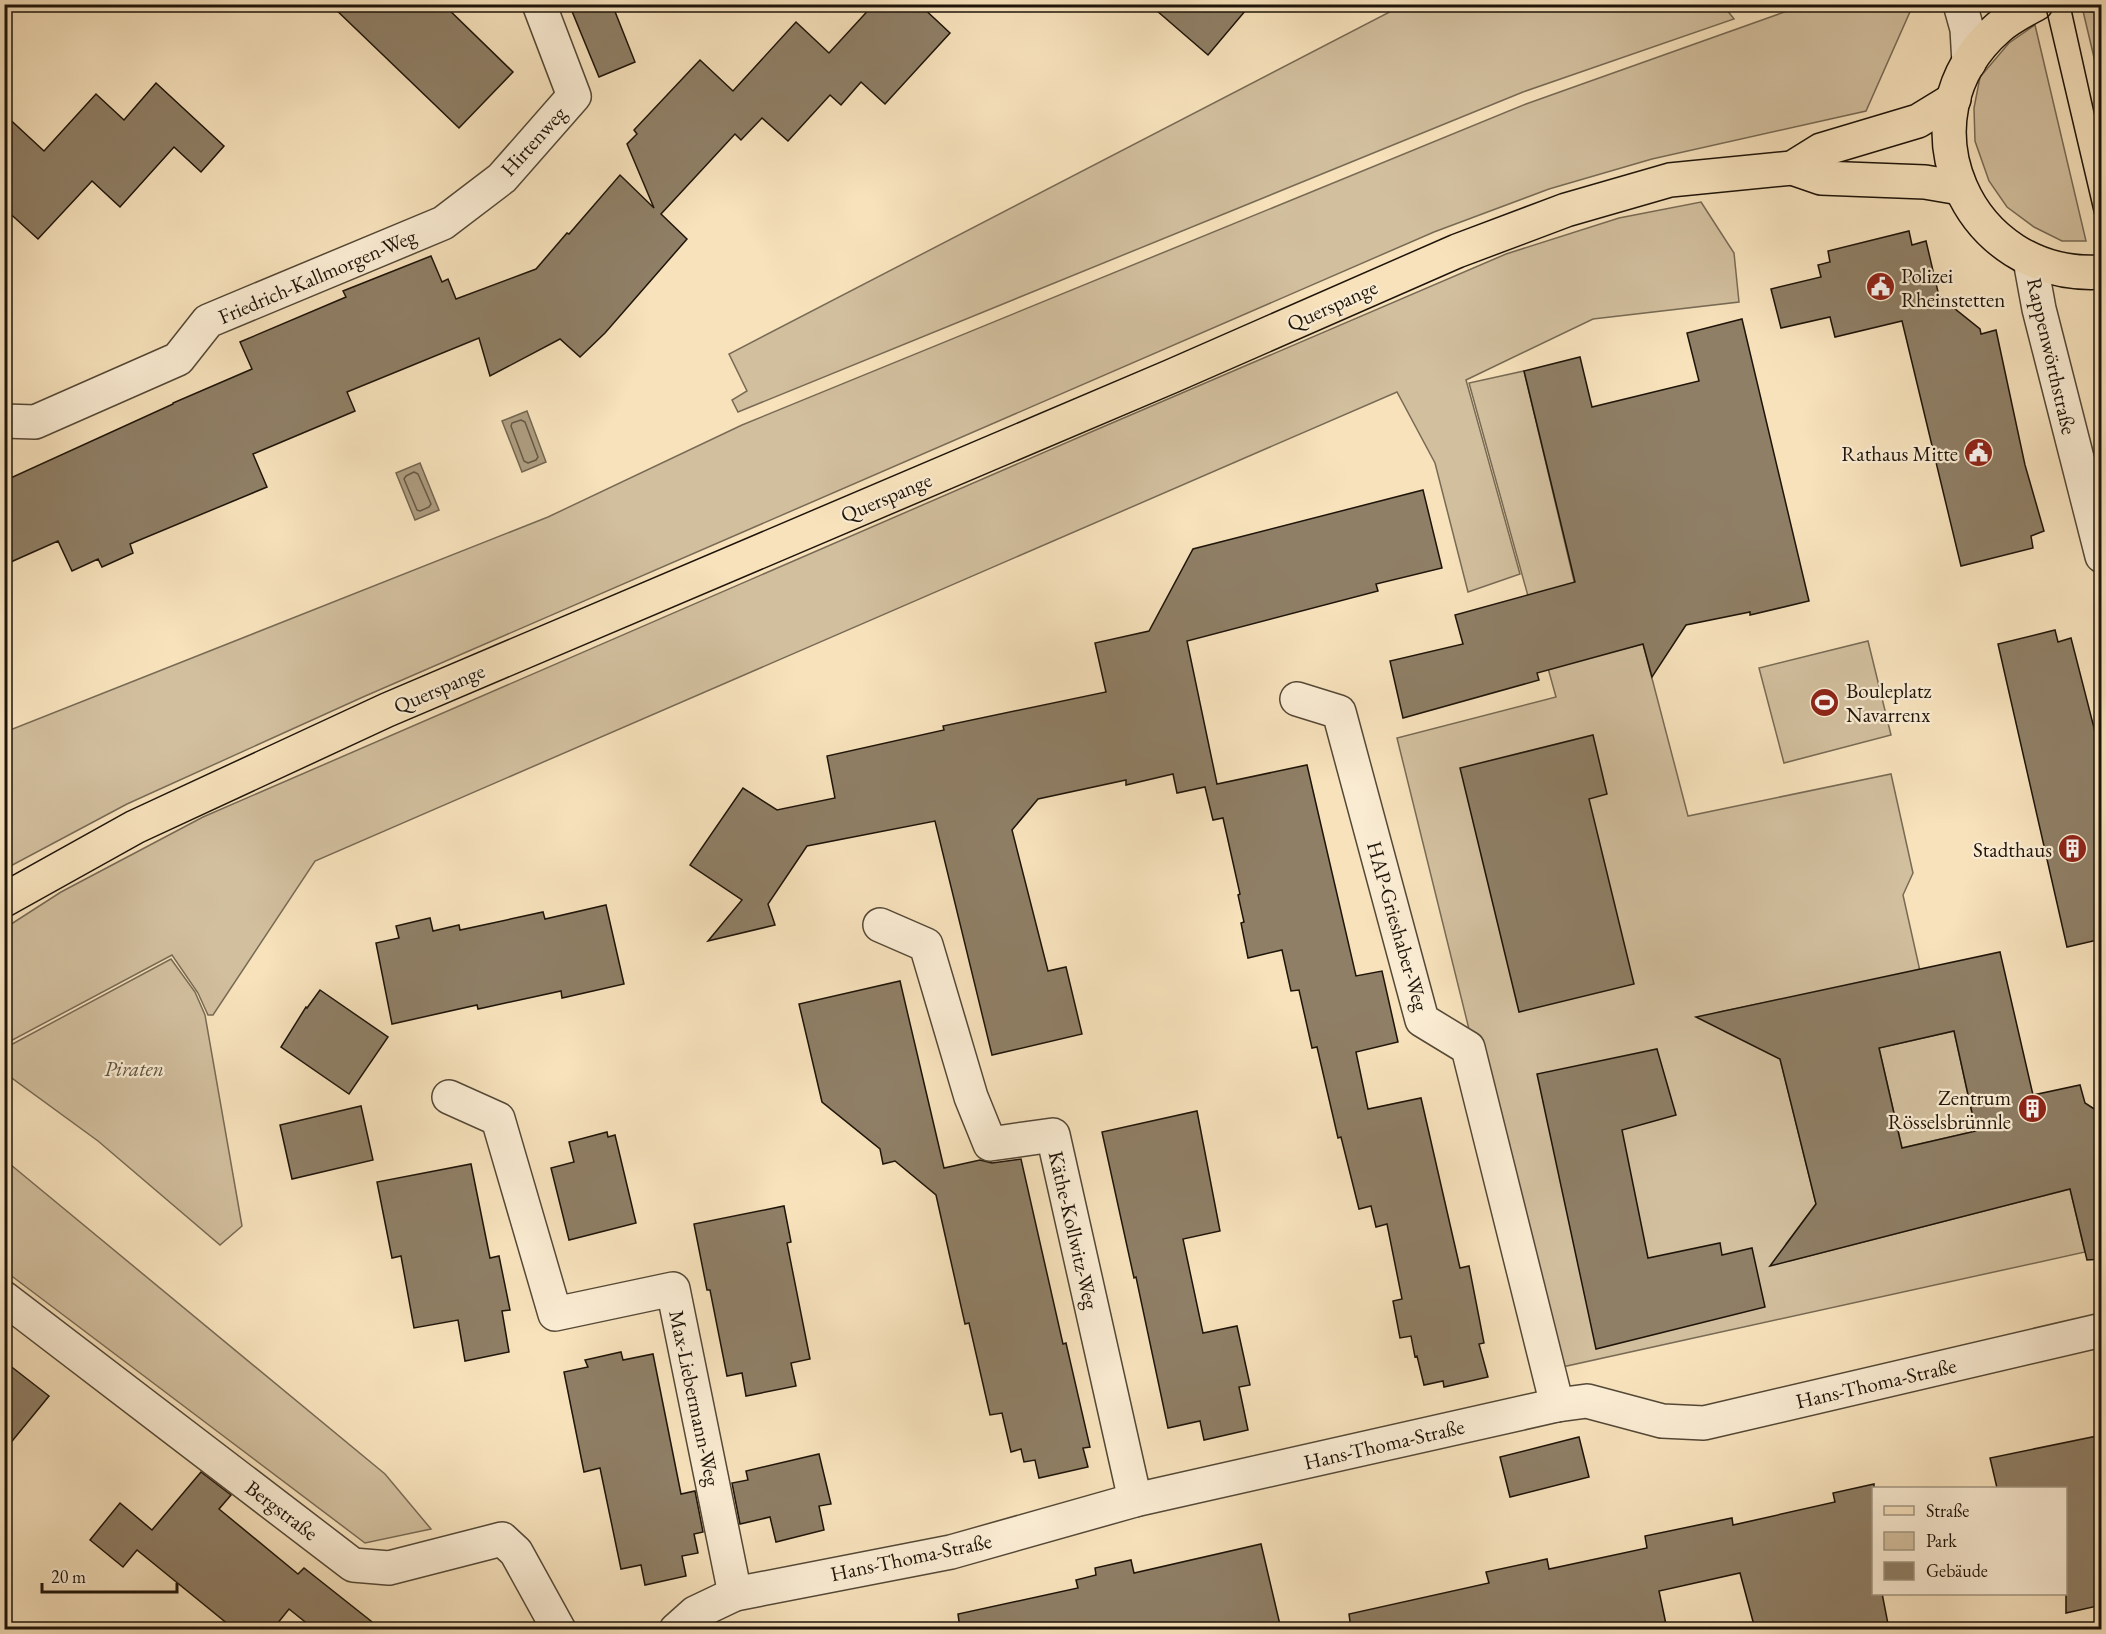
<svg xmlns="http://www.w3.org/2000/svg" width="2106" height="1634" viewBox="0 0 2106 1634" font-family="'EB Garamond',serif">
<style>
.green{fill:#d2bf9e;stroke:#786a54;stroke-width:1.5}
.water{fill:#ad9c7f;stroke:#746650;stroke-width:1.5}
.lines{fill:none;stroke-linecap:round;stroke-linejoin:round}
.shore{stroke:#665844;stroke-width:1.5}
.building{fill:#8f7f66;stroke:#1e1409;stroke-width:1.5;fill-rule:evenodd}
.minor-casing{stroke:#544836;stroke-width:36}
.major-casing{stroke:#1e1409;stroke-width:36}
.minor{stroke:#faecd3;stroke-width:33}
.major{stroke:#f7e2bc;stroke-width:33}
.tram{stroke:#1e1409;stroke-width:1.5}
.labels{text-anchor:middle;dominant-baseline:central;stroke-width:4.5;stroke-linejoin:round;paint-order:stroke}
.street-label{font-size:21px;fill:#1e1409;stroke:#faecd3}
.poi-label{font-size:21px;fill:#1e1409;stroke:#faecd3;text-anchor:end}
.park-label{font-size:21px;font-style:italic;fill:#5d503d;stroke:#faecd3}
</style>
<rect width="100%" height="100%" fill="#f7e2bc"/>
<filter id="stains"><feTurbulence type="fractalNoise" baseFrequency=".00333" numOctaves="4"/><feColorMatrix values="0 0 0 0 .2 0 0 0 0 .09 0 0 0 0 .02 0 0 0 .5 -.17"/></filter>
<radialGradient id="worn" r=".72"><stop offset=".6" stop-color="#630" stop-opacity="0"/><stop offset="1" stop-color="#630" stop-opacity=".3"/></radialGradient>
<g class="green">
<polygon points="1807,4 1913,5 1866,111 1652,159 1549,189 1434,232 363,697 127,804 5,869 5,732 548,517 742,425 1526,104"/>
<polygon points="1723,5 1734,19 1523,92 738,412 732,400 747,391 729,354 1403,5"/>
<polygon points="2083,11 2101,13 2101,87"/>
<polygon points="2035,25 2086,241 2062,241 2034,227 2007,207 1989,181 1975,141 1974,108 1980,77 2009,43"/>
<polygon points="1701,202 1734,253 1739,302 1593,319 1466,380 1520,574 1468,592 1435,463 1397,392 315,861 213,1015 208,1015 198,993 172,955 5,1044 5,928 61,892 203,817 1091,432 1506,254 1619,218"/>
<polygon points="1524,371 1592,657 1643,644 1688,816 1891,774 1913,873 1903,895 1920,971 1719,1012 1724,1031 1780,1059 1816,1204 1786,1244 1789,1261 2070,1189 2085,1252 1553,1369 1397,738 1556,697 1469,383"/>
<polygon points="1868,641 1891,735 1784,763 1759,668"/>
<polygon points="171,959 195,992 205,1015 242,1226 220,1245 98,1141 5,1073 5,1048"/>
<polygon points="1954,1031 1976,1131 1902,1148 1879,1048"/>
<polygon points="5,1160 385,1474 431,1529 365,1543 5,1271"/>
</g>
<g class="water">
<polygon points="527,411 546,462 522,472 502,421"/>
<polygon points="420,463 439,510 415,520 396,473"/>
</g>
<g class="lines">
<g class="shore">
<polygon points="521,420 525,422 538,457 536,460 528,463 524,461 511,426 512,423"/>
<polygon points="414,472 418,474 431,504 429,507 420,511 417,510 404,479 406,476"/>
</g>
</g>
<g class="building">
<polygon points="330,4 443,4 513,72 459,128"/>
<polygon points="569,4 612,4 635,62 599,77"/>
<polygon points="874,4 919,4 950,33 885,104 861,82 841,105 830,95 788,141 762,118 741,140 735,134 661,214 687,239 605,333 580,357 560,339 490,376 479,338 347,392 355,411 253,454 267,487 130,544 133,553 102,567 98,559 72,571 58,541 4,565 4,481 173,404 173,403 252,369 240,342 346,297 343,291 431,256 442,282 448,279 456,299 536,269 567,233 569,234 620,175 654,208 627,144 637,134 634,130 700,60 733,91 796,22 829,53"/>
<polygon points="1149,4 1251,4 1208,55"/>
<polygon points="156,83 224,146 201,172 174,147 120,207 92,181 38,239 4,208 4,114 44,151 96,94 124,120"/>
<polygon points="1909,231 1912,245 1926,241 1939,296 1980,329 1981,334 1996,330 2025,465 2044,531 2031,536 2033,548 1961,566 1902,321 1835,337 1830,317 1781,328 1771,289 1821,277 1818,265 1830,262 1828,251"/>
<polygon points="1742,319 1809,601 1750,615 1750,612 1686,625 1652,677 1643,644 1537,673 1539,680 1403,718 1390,661 1463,644 1455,615 1575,582 1524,371 1580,357 1592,407 1699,381 1687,333"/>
<polygon points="1423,490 1442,568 1376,584 1378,591 1187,641 1217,784 1307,765 1356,976 1382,971 1398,1042 1356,1052 1368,1109 1421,1098 1460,1268 1469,1266 1484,1343 1479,1344 1488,1377 1444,1387 1443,1381 1424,1385 1417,1356 1415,1357 1411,1336 1400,1338 1393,1301 1402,1299 1387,1224 1376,1227 1371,1206 1359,1209 1341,1137 1338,1138 1317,1047 1312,1048 1299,990 1291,991 1282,950 1248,958 1241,923 1244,922 1238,895 1240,894 1223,818 1213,820 1205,787 1177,793 1173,774 1126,785 1126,780 1038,799 1012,830 1048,971 1066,967 1082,1034 992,1055 935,821 807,846 768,904 775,925 708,941 742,900 690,865 743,788 777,810 835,798 827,756 944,730 943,726 1106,692 1095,643 1149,631 1193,549"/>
<polygon points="2055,630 2058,642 2071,638 2102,759 2102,939 2067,947 1998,644"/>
<polygon points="1593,735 1607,794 1589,799 1634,984 1519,1012 1460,768"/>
<polygon points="606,905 624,984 562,998 561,991 478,1009 477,1005 392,1024 376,943 399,938 396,926 430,918 433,931 459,925 460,930 543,912 545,919"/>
<path d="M 2000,952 L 2033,1095 L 2080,1085 L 2085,1103 L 2102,1114 L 2102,1259 L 2087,1260 L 2070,1189 L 1770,1266 L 1816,1204 L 1780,1059 L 1696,1017 ZM 1954,1031 L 1976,1131 L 1902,1148 L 1879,1048 Z"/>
<polygon points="900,981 944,1168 980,1160 992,1163 1021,1159 1063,1344 1066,1343 1090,1447 1083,1448 1088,1467 1039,1478 1035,1460 1024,1462 1021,1449 1011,1452 1002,1413 990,1415 969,1323 965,1324 936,1195 895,1161 883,1164 880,1149 822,1102 799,1004"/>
<polygon points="320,990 388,1037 349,1094 281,1047 306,1007 307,1008"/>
<polygon points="1657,1049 1676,1115 1622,1130 1648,1258 1720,1243 1722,1255 1752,1248 1765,1307 1596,1349 1537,1074"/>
<polygon points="361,1106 373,1160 292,1179 280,1125"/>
<polygon points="1197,1111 1220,1231 1183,1239 1203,1333 1237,1326 1250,1385 1239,1387 1248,1430 1204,1440 1200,1421 1168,1428 1136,1277 1134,1278 1102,1132"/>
<polygon points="607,1132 608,1137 615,1135 636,1223 569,1240 551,1168 574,1162 569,1142"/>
<polygon points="471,1164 490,1258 499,1256 510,1310 502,1311 509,1352 465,1361 458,1320 414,1328 401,1256 392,1258 377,1182"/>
<polygon points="784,1206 791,1242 787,1243 810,1359 791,1363 796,1386 746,1396 742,1373 727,1376 710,1290 707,1290 694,1224"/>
<polygon points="621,1352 623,1360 653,1354 681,1494 695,1491 703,1532 694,1534 698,1553 682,1556 686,1576 645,1585 641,1565 621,1569 600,1468 584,1472 564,1372 588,1367 585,1360"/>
<polygon points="4,1361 49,1396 4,1451"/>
<polygon points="2102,1435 2102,1605 2066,1613 2066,1488 1997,1488 1990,1458"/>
<polygon points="1579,1437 1589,1477 1510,1497 1500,1457"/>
<polygon points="819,1454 831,1504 819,1506 824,1530 776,1542 770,1517 740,1524 732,1483 748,1480 746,1471"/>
<polygon points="201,1472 231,1495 219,1509 298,1574 304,1568 381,1629 314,1629 289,1609 273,1629 234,1629 137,1550 123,1567 90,1540 120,1503 152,1530"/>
<polygon points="1874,1484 1874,1593 1882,1593 1889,1629 1755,1629 1740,1573 1659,1591 1667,1629 1351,1629 1349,1614 1489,1583 1486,1572 1547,1559 1549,1569 1647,1548 1645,1536 1732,1518 1733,1525 1835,1502 1833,1493"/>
<polygon points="1261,1544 1281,1629 960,1629 958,1614 1078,1588 1076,1580 1096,1575 1095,1568 1131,1560 1134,1573"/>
</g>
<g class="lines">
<defs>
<g id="minor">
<polyline points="1960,4 1967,29 1969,63"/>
<polyline points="2030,260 2039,309 2102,556"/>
<polyline points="4,421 35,422 178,359 208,321 443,223 502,178 574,96 539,4"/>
<polyline points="1297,699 1339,712 1422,1020 1468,1048 1557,1405"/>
<polyline points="880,925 926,945 971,1097 990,1144 1053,1135 1135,1500"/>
<polyline points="449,1097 498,1119 555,1314 673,1289 735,1594"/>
<polyline points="4,1298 353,1565 389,1568 502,1539 516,1552 559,1630"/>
<polyline points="676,1630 695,1613 735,1594 951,1552 1135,1500 1557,1405 1587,1401 1662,1421 1704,1423 2102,1330"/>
</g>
<g id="major">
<path d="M 2036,4 C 2023,11 2009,18 1998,28 C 1895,118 1967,281 2102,272"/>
<polyline points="1792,168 1821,178 1925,182 1960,188"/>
<polyline points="4,900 135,827 387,710 1172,376 1457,251 1566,210 1670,180 1792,168 1821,150 1918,121 1954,99"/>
</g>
</defs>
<use href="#minor" class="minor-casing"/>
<use href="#major" class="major-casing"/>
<use href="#minor" class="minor"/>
<use href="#major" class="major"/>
<g class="tram">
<polyline points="2045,4 2102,246"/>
<polyline points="2070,4 2102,148"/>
</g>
</g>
<defs>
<symbol id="civic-disc" viewBox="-11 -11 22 22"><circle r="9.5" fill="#8f2418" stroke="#faecd3"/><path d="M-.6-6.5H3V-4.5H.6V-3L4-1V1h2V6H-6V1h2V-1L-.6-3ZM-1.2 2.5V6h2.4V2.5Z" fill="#fff"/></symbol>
<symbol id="stadium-disc" viewBox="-11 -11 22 22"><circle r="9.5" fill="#8f2418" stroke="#faecd3"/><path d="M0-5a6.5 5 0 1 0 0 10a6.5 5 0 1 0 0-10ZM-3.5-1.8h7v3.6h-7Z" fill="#fff"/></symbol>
<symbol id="building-disc" viewBox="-11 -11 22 22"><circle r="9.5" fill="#8f2418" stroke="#faecd3"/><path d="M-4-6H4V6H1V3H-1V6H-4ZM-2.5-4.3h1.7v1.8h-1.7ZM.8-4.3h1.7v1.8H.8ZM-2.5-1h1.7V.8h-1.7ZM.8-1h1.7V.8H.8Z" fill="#fff"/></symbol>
</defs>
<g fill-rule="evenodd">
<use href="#civic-disc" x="1864" y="270" width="33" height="33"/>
<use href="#civic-disc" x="1962" y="436" width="33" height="33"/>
<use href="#stadium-disc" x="1808" y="686" width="33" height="33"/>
<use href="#building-disc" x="2056" y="832" width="33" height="33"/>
<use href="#building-disc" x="2016" y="1092" width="33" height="33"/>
</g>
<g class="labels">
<g class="street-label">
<text transform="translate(533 141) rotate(-48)">Hirtenweg</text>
<text transform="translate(317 276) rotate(-23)">Friedrich-Kallmorgen-Weg</text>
<text transform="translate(1332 305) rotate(-24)">Querspange</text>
<text transform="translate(2052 356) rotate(77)">Rappenwörthstraße</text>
<text transform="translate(886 497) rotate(-23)">Querspange</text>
<text transform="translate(439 688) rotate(-23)">Querspange</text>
<text transform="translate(1398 926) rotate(74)">HAP-Grieshaber-Weg</text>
<text transform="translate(1074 1230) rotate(77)">Käthe-Kollwitz-Weg</text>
<text transform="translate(1876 1383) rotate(-13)">Hans-Thoma-Straße</text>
<text transform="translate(695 1398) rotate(78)">Max-Liebermann-Weg</text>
<text transform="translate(1384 1444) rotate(-13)">Hans-Thoma-Straße</text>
<text transform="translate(282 1510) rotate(37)">Bergstraße</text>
<text transform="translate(911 1557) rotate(-12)">Hans-Thoma-Straße</text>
</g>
<g class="poi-label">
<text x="1901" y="275" text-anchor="start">Polizei<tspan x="1901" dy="24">Rheinstetten</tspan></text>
<text x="1958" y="453">Rathaus Mitte</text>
<text x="1846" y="690" text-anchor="start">Bouleplatz<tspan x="1846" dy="24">Navarrenx</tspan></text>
<text x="2052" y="849">Stadthaus</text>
<text x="2011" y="1097">Zentrum<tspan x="2011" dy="24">Rösselsbrünnle</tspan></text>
</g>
<g class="park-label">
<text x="134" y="1068">Piraten</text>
</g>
</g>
<rect width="2106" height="1634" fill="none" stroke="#f7e2bc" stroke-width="24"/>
<rect x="6" y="6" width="2094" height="1622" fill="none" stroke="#1e1409" stroke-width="3"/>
<rect x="12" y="12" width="2082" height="1610" fill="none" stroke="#1e1409" stroke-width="1.5"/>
<rect x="1872" y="1487" width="195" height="108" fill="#faecd3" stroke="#a29682" stroke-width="1.5"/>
<rect x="1884" y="1506" width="30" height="9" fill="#f7e2bc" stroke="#a29682" stroke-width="1.5"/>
<text x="1926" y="1517" font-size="18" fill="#1e1409">Straße</text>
<rect x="1884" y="1532" width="30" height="18" fill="#d2bf9e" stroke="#a29682" stroke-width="1.5"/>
<text x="1926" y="1547" font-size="18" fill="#1e1409">Park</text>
<rect x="1884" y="1562" width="30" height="18" fill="#8f7f66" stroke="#a29682" stroke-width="1.5"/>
<text x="1926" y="1577" font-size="18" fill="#1e1409">Gebäude</text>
<path d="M42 1583v9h135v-9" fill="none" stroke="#1e1409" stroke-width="3"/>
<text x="51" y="1583" font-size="18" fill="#1e1409" stroke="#faecd3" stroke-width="4.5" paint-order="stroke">20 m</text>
<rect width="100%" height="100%" filter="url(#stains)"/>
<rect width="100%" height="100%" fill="url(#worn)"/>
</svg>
